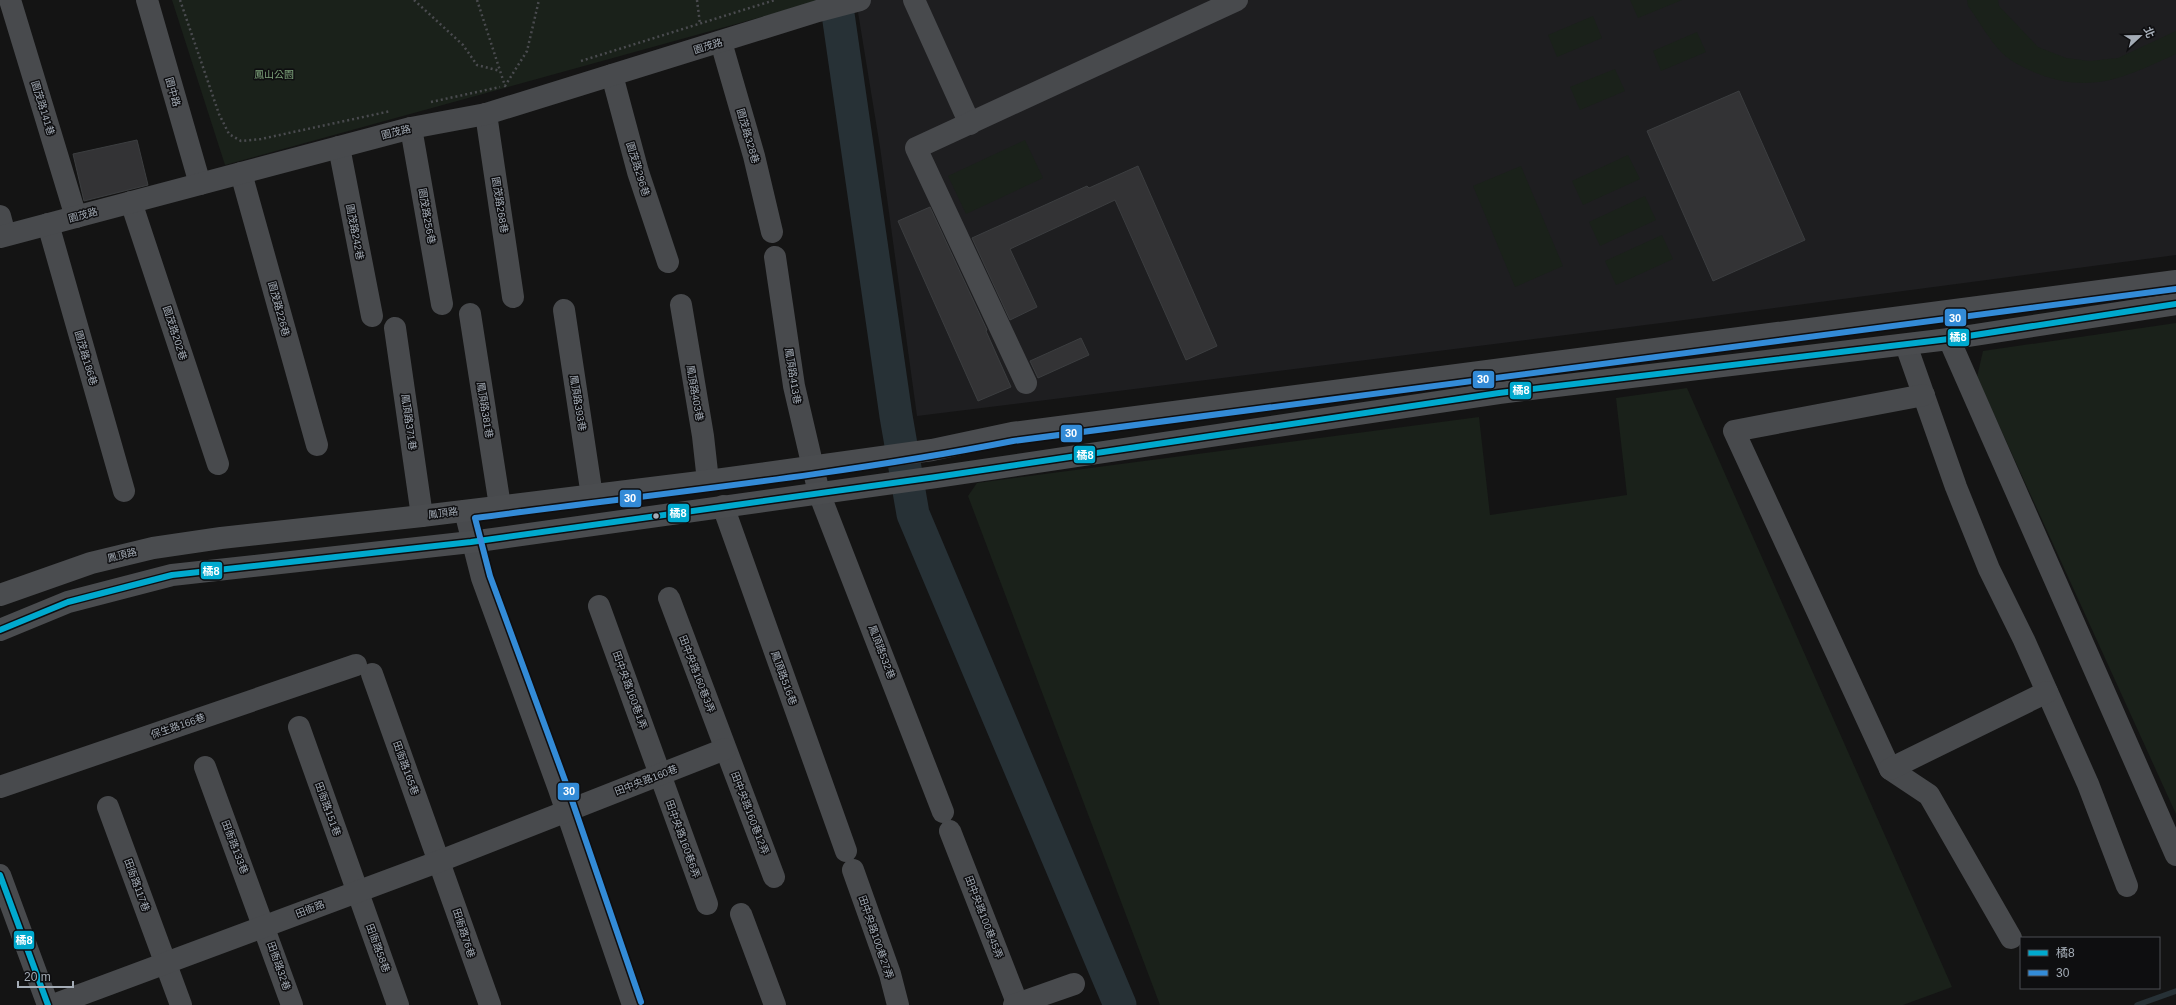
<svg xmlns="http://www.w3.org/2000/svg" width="2176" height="1005" viewBox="0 0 2176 1005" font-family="Helvetica,'Noto Sans TC',sans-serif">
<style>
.built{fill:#1e1e20}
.green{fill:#1a211a}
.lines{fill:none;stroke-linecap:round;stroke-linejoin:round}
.stream{stroke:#273136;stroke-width:5.5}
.river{stroke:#273136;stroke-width:33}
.building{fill:#333335;stroke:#3c3e40}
.path{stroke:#4a4b4f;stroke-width:2.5;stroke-dasharray:2 3;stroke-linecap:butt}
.minor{stroke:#484a4d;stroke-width:22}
.major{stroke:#4a4c4f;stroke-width:22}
.bus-1-casing{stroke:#0e0e10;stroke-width:9}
.bus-2-casing{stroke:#0e0e10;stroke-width:9}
.bus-1{stroke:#00a9ce;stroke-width:6}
.bus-2{stroke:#338bd7;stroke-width:6}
.bus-dot{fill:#a4acb6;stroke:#0e0e10;stroke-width:1.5}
.labels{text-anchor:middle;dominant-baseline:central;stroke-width:3;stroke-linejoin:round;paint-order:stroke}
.street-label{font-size:10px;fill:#a4acb6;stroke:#0e0e10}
.park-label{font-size:10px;fill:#7da27a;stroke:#0e0e10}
.line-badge{stroke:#0e0e10;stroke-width:1.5}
.badge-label{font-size:11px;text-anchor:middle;font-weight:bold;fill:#fff}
</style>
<rect width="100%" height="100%" fill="#141414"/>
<polygon class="built" points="856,0 2176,0 2176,255 1669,322 917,416 880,147"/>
<g class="green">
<polygon points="172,0 816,0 816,2 225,165"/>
<polygon points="1630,0 1682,0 1638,18"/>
<path d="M 1967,0 L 1998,0 L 1999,6 L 2038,47 L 2066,58 L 2090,61 L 2118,58 L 2176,31 L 2176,54 C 2125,77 2092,95 2036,73 C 2025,68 2011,62 2002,53 C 1989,40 1979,21 1968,6 Z"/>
<polygon points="1593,16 1602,38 1557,57 1548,35"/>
<polygon points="1697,32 1706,52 1661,71 1653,51"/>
<polygon points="1615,69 1625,91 1580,110 1570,87"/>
<polygon points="1025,140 1043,178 966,214 948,176"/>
<polygon points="1628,155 1640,179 1583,205 1572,181"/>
<polygon points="1521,166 1563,266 1515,287 1473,186"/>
<polygon points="1645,196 1656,220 1600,246 1589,222"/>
<polygon points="1662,235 1673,259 1616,285 1605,261"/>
<polygon points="2176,323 2176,814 1977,377 1983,351"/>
<polygon points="1687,388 1952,987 1903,1005 1160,1005 968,496 977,483 1479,417 1490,515 1627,495 1616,398"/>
</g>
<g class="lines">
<polyline class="stream" points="2137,1005 2176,991"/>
<polyline class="river" points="836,0 896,416 913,514 1120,1005"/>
</g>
<g class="building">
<polygon points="1739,91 1805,240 1713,281 1647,131"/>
<polygon points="137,140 148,185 84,201 73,154"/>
<polygon points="1138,166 1217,346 1186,360 1115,200 1010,249 1037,307 1010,320 972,238 1087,186 1089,188"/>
<polygon points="930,207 987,330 986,331 1011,387 978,401 898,221"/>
<polygon points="1081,338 1089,355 1038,378 1030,361"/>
</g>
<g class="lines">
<g class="path">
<polyline points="180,0 219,114 229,134 241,141 261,139 391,111"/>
<polyline points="414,0 463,45 477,65 500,71"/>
<polyline points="477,0 505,86 527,51 539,0"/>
<polyline points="697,0 700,24"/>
<polyline points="581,61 775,0"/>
<polyline points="431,102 500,87"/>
</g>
<g class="minor">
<polyline points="10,0 76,217"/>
<polyline points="147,0 200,184"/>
<polyline points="914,0 970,124"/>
<polyline points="721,42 754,156 772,232"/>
<polyline points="612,75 638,172 668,262"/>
<polyline points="486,114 513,297"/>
<polyline points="411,128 442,304"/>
<polyline points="339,147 372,316"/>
<polyline points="241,173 317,445"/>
<polyline points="131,202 218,464"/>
<polyline points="0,216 5,235"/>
<polyline points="48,224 124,491"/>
<polyline points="0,237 411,128 486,114 818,11 860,0"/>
<polyline points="775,257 794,386 819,493 943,812"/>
<polyline points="681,305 703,436 708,481"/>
<polyline points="564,310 592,496"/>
<polyline points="470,314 500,506"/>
<polyline points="395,328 422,516"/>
<polyline points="1949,339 2176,855"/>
<polyline points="1906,345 1956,487 1989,569 2024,640 2088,784 2127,886"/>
<polyline points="1026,383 916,148 1237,0"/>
<polyline points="1924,395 1734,431 1890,769 1929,795 2011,938"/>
<polyline points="723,506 846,851"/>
<polyline points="465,511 482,578 559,789 633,1005"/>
<polyline points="669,598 774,877"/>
<polyline points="599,606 707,904"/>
<polyline points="372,674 490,1005"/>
<polyline points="299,727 398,1005"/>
<polyline points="205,767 292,1005"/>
<polyline points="1890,769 2047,692"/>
<polyline points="0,787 356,665"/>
<polyline points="108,807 181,1005"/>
<polyline points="950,831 1018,1005"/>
<polyline points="853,870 890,974 898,1005"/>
<polyline points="0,875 48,1005"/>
<polyline points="741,914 775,1005"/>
<polyline points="53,1005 440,861 725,749"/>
<polyline points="1014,1005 1074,984"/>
</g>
<g class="major">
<polyline points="0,595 91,563 153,548 221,538 422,516 708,481 932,450 1012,433 2176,281"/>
<polyline points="0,630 68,602 172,575 471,542 936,477 1499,393 1949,339 2176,304"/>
</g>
<defs>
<g id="bus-1">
<polyline points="0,630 68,602 172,575 471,542 936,477 1499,393 1949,339 2176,304"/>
<polyline points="0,875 48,1005"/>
</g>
<path id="bus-2" d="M 641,1002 L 567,786 L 490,576 L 475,518 C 655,494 835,476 1013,441 L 2176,289"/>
</defs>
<use href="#bus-1" class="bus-1-casing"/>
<use href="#bus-2" class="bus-2-casing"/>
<use href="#bus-1" class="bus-1"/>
<use href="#bus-2" class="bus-2"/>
</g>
<circle class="bus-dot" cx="656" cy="516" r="3.5"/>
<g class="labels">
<g class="street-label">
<text transform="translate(708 46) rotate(-17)">園茂路</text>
<text transform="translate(173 92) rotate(74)">園中路</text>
<text transform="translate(43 108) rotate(73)">園茂路141巷</text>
<text transform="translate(396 132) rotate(-14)">園茂路</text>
<text transform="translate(748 136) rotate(74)">園茂路328巷</text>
<text transform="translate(638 169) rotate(73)">園茂路296巷</text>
<text transform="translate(500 205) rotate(81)">園茂路268巷</text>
<text transform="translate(83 215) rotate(-15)">園茂路</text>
<text transform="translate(427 216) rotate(80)">園茂路256巷</text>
<text transform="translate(355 232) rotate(79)">園茂路242巷</text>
<text transform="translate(279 309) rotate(75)">園茂路226巷</text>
<text transform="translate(175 333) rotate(72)">園茂路202巷</text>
<text transform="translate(86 358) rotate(74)">園茂路186巷</text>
<text transform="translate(793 376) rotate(81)">鳳頂路413巷</text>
<text transform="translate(695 393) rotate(80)">鳳頂路403巷</text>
<text transform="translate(578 403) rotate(81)">鳳頂路393巷</text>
<text transform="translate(485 410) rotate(81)">鳳頂路381巷</text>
<text transform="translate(409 422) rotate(82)">鳳頂路371巷</text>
<text transform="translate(443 513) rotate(-7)">鳳頂路</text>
<text transform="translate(122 555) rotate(-14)">鳳頂路</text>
<text transform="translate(882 652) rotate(69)">鳳頂路532巷</text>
<text transform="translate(697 674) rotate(69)">田中央路160巷3弄</text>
<text transform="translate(784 678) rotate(70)">鳳頂路516巷</text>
<text transform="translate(630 690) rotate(70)">田中央路160巷1弄</text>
<text transform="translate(178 726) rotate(-19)">保生路166巷</text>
<text transform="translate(406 768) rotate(70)">田衙路165巷</text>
<text transform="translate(646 780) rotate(-21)">田中央路160巷</text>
<text transform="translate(328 809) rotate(70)">田衙路151巷</text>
<text transform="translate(750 813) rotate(69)">田中央路160巷12弄</text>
<text transform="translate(683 839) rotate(70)">田中央路160巷6弄</text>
<text transform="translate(235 847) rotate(69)">田衙路133巷</text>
<text transform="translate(137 885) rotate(70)">田衙路117巷</text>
<text transform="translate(310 909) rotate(-21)">田衙路</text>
<text transform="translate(984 917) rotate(69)">田中央路100巷45弄</text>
<text transform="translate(464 933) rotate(72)">田衙路76巷</text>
<text transform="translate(876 937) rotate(71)">田中央路100巷27弄</text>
<text transform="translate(378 948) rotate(70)">田衙路58巷</text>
<text transform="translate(279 966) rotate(71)">田衙路32巷</text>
</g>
<g class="park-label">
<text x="274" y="74">鳳山公園</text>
</g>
</g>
<g class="line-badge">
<rect x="1944" y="308" width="23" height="19" rx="4" fill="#338bd7"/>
<rect x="1947" y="328" width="23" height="19" rx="4" fill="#00a9ce"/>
<rect x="1472" y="370" width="23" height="19" rx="4" fill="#338bd7"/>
<rect x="1509" y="381" width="23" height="19" rx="4" fill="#00a9ce"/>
<rect x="1060" y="424" width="23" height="19" rx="4" fill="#338bd7"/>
<rect x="1073" y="445" width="23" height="19" rx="4" fill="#00a9ce"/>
<rect x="619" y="489" width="23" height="19" rx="4" fill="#338bd7"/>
<rect x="667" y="503" width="23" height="20" rx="4" fill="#00a9ce"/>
<rect x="200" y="561" width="23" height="19" rx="4" fill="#00a9ce"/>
<rect x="557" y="782" width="23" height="19" rx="4" fill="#338bd7"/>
<rect x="13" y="930" width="22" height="20" rx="4" fill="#00a9ce"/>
</g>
<g class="badge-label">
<text x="1955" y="322">30</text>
<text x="1958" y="341">橘8</text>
<text x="1483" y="383">30</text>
<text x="1521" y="394">橘8</text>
<text x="1071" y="437">30</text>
<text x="1085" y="459">橘8</text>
<text x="630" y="502">30</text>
<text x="678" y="517">橘8</text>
<text x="211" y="575">橘8</text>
<text x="569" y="795">30</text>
<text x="24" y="944">橘8</text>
</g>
<rect x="2020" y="937" width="140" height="52" fill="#0e0e10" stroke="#4a4d52"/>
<rect x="2028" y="950" width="20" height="6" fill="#00a9ce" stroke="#4a4d52"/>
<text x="2056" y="957" font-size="12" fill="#a4acb6">橘8</text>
<rect x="2028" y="970" width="20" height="6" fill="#338bd7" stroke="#4a4d52"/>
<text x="2056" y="977" font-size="12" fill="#a4acb6">30</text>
<g transform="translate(2140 36) rotate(68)" stroke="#0e0e10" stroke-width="3" paint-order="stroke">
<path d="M0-3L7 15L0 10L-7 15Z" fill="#a4acb6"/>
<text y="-6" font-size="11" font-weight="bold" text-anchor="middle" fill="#a4acb6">北</text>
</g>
<path d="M18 981v6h55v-6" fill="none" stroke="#a4acb6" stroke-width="2"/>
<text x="24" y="981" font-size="12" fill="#a4acb6" stroke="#0e0e10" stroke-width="3" paint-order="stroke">20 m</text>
</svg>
